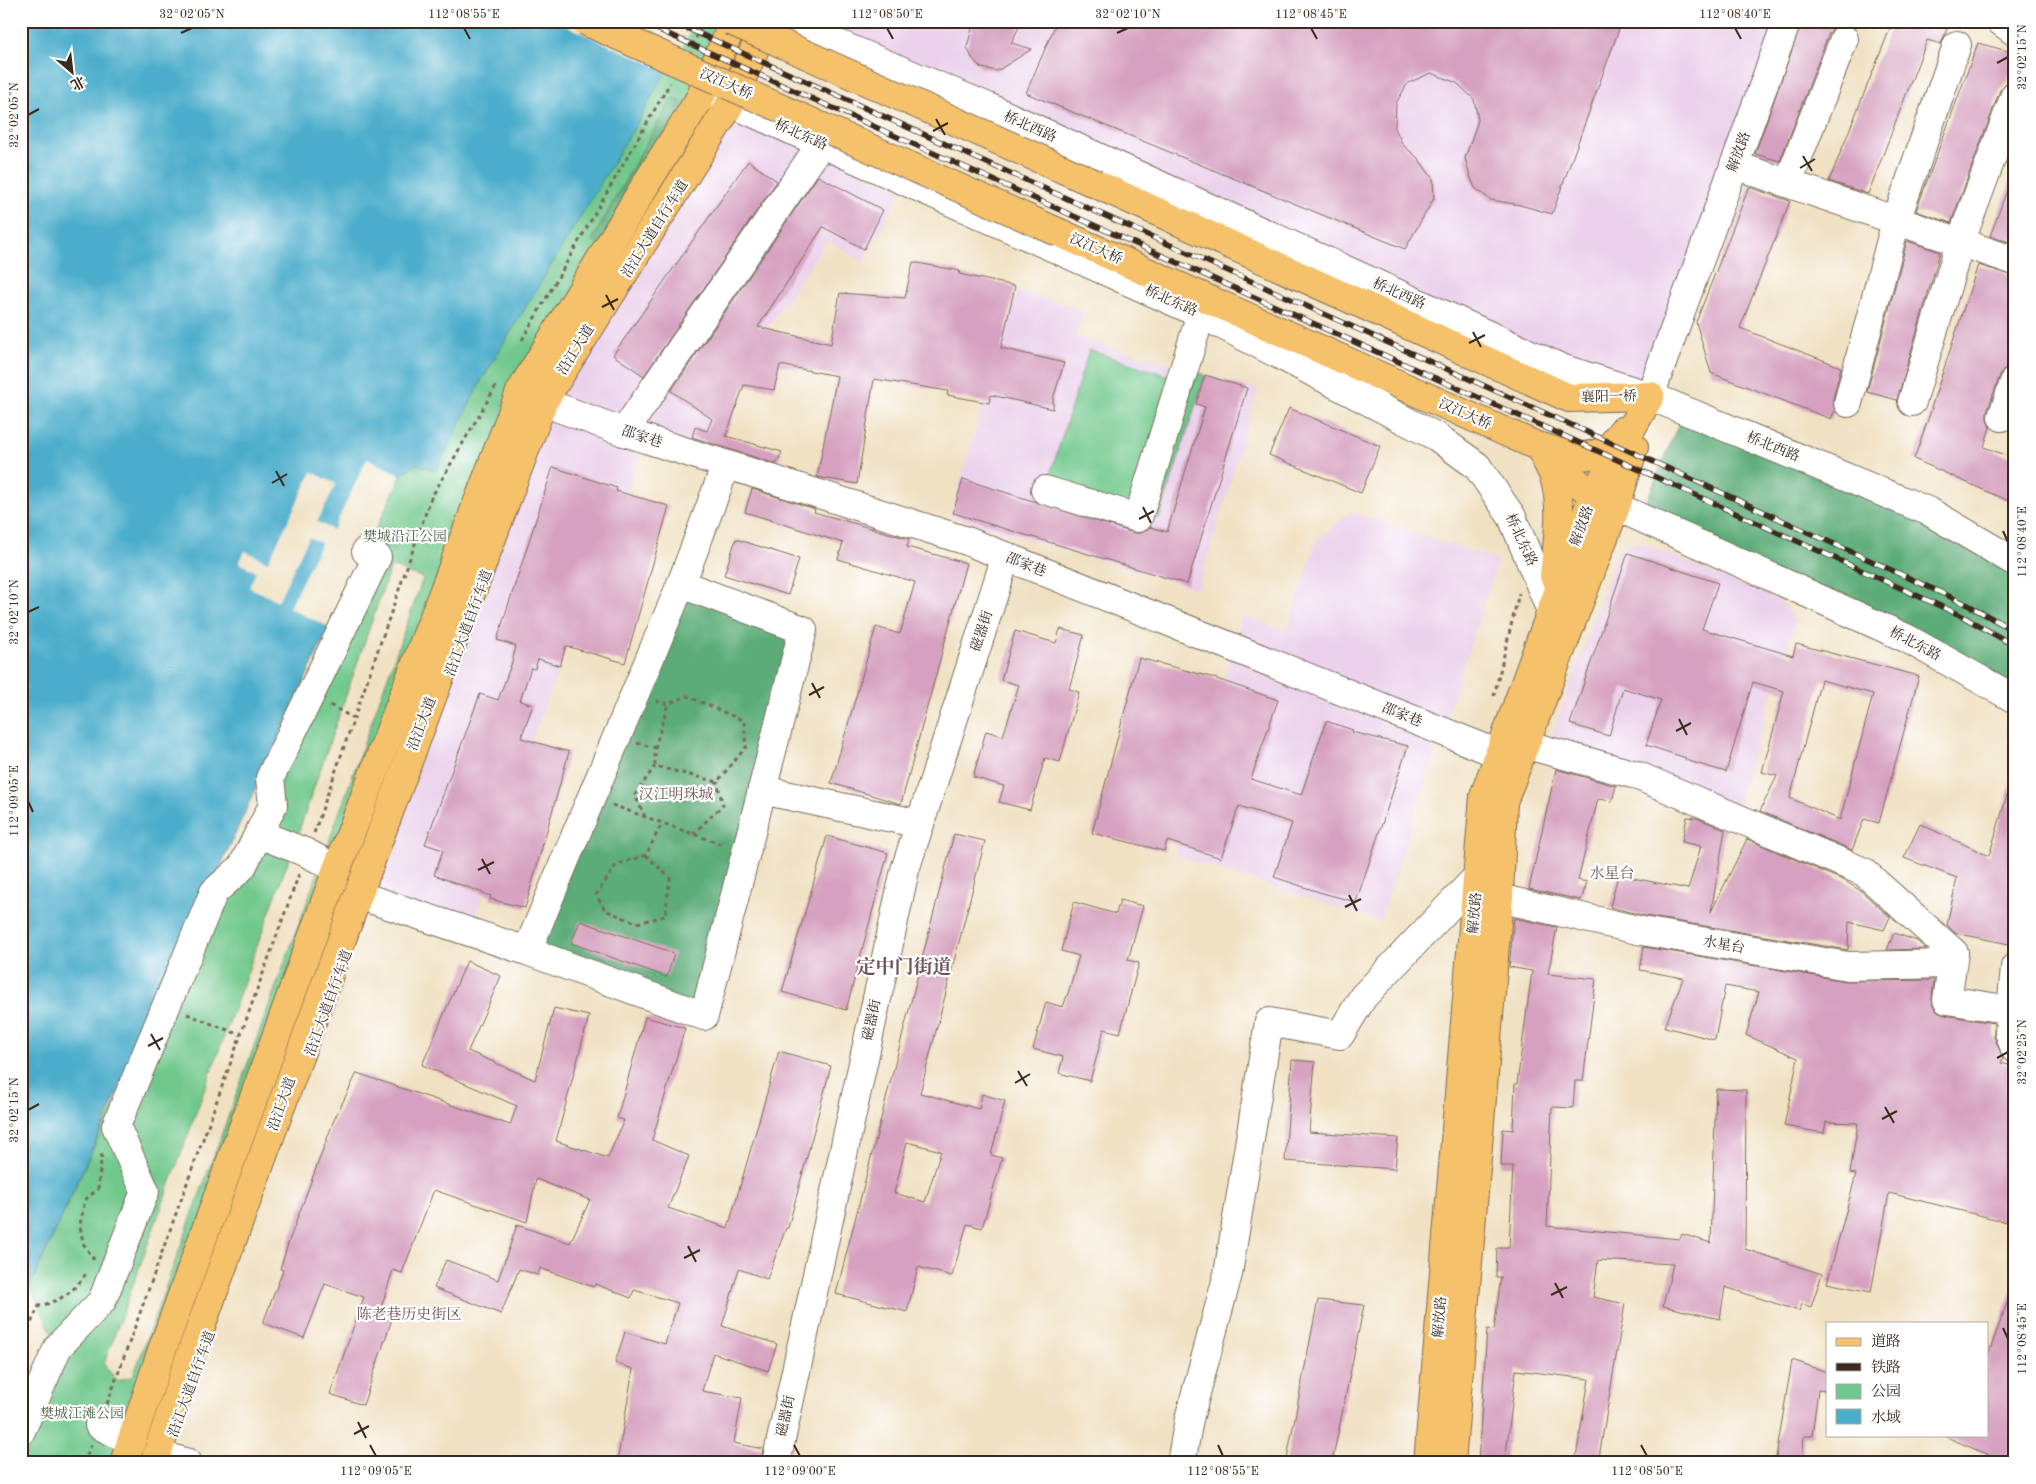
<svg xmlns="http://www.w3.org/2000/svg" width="2036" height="1484" viewBox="0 0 2036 1484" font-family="'Old Standard TT','Noto Serif SC',serif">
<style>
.built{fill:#ebd1eb}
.green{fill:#71c88c;stroke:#567955;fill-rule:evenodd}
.forest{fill:#5cac78;stroke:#4c6b4b}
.water{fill:#4cadcb;stroke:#446c74}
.pier{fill:#f0e1c3}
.building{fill:#d6a1c0;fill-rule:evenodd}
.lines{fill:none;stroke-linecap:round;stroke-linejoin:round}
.minor-casing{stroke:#7a6a58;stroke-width:30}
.major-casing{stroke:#7a6a58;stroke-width:30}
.path{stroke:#7a6a58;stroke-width:3;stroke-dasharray:4 4;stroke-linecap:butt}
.minor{stroke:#fff;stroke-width:28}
.major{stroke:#f5c16b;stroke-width:28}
.rail-casing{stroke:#3b2a1e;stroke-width:5.5}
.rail{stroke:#fff;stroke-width:4;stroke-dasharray:11;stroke-linecap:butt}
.major-bridge-casing{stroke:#7a6a58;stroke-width:30;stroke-linecap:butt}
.major-bridge{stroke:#f5c16b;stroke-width:28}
.ticks{fill:none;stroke:#3b2a1e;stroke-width:2}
.labels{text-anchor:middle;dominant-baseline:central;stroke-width:4.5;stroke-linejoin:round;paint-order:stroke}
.street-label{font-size:14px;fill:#3b2a1e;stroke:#fff}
.park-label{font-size:14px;fill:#4e6144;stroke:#fff}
.neighbourhood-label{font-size:15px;fill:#715457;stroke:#fff}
.district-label{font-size:19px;font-weight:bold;fill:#715457;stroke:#fff}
.neatline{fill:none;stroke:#3b2a1e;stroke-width:2}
.ticks-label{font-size:12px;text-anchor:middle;fill:#3b2a1e}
</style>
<rect width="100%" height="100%" fill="#fff"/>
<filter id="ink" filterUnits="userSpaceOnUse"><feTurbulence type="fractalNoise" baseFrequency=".02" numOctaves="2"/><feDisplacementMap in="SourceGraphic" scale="10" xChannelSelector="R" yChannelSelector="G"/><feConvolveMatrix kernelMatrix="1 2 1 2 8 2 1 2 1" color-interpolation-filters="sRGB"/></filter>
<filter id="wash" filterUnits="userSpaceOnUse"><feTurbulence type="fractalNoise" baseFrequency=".0096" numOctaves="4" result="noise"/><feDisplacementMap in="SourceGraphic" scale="20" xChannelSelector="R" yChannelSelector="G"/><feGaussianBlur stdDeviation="1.12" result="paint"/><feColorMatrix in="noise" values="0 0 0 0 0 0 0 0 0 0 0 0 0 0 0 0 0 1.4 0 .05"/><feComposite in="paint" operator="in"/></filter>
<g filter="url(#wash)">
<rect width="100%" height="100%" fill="#f0e1c3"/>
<g class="built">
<polygon points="784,21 1787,21 1650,396"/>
<polygon points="725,113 902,190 863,262 827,240 750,353 697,455 647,440 504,812 472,933 358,895 543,402"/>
<polygon points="1017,291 1083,310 1076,337 1258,390 1198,589 950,516"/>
<polygon points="1350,512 1498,560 1380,921 1174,855 1242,616 1287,631 1317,540"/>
<polygon points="1638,542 1779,600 1795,622 1737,806 1549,744 1618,550"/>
</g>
<g class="green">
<path d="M 694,21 L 734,21 L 478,499 L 165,1384 L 136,1463 L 21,1463 L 21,1431 L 58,1347 L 30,1287 L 100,1133 L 242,867 L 366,551 L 401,475 L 416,464 L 436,470 L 481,381 ZM 391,566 L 423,578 L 322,861 L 133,1376 L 117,1381 L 104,1364 L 293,848 Z"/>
<polygon points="1089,350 1172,377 1175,367 1205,375 1159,519 1047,485"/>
</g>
<g class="forest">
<polygon points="671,99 678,99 682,104 599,244 592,240"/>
<polygon points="1681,418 2015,562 2015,699 1644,507"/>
<polygon points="681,584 803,630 704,1016 527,951"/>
</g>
<polygon class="water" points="21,21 694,21 639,120 481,381 436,471 416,464 401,475 329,627 21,1306"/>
<g class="pier">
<polygon points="555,21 696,21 669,72"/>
<polygon points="367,459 401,475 329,627 289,608 321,543 309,537 278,601 249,587 256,572 239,563 245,551 268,562 312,472 336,484 317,522 333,530"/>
</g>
<g id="blocks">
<g class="building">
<polygon points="974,21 1022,21 1011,43 1032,49 997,71 981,68 972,58 967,47"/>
<polygon points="1057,21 1622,21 1552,214 1520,205 1491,200 1475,188 1470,176 1465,158 1478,120 1474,99 1457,83 1431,73 1408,83 1396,103 1395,128 1403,145 1418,158 1433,179 1434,198 1405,249 1026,93"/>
<polygon points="1802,21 1838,21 1829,33 1780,161 1755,154"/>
<polygon points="1893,21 1950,21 1941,44 1927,40 1868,194 1829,181"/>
<polygon points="1978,43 2015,53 2015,64 2008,81 2000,90 1951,223 1916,211"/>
<polygon points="748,161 777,181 644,376 613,355"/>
<polygon points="2013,174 2015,174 2015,244 1990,236"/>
<polygon points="818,176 883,210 864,249 823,227 758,327 831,344 840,293 905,298 913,262 960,271 959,274 1015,286 1001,348 1064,363 1053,399 1053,409 991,395 989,403 947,395 948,391 874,379 857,484 817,477 837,376 780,365 774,390 744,385 726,436 782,452 776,464 692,437 695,427 707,431 712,419 671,391"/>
<polygon points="1749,187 1790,201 1740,328 1841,367 1833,399 1835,410 1831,419 1711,373 1696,322"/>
<polygon points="1907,241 1940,252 1897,400 1867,392"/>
<polygon points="1978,265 2015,276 2015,365 2005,368 2000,375 1987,412 1987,419 1990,427 1984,447 2015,459 2015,504 1914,459 1932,408 1931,408"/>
<polygon points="1205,375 1247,388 1187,584 953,513 963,479 1134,533 1142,533 1150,527 1167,532 1205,407 1196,404"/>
<polygon points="1289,408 1380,446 1361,493 1269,455"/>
<polygon points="553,467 617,488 616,491 669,506 625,663 566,646 560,666 538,659 535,669 531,668 520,701 533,705 521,738 569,752 525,908 490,899 491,896 434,875 443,850 425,844 480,694 498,700 512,662 516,646 497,640"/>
<polygon points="752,489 815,509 814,512 909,539 907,547 966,563 901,804 831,783 876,627 900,634 915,582 838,559 843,543 745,512"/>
<polygon points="736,539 799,559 788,595 724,575"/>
<path d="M 1628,553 L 1718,583 L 1702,629 L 1793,656 L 1796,644 L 1919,676 L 1879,823 L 1864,819 L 1852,850 L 1760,811 L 1777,776 L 1762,772 L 1784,691 L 1753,682 L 1726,772 L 1685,760 L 1686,758 L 1646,745 L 1661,700 L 1623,688 L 1609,736 L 1570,724 ZM 1821,680 L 1873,694 L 1840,820 L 1790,798 Z"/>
<polygon points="1060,629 1084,635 1069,689 1079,692 1060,762 1045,758 1030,810 999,802 1004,786 973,777 986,731 1003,736 1019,685 1001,680 1015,631 1056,643"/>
<polygon points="1139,658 1211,677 1278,700 1251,779 1301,795 1326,721 1353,730 1352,732 1408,746 1356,902 1319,892 1274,877 1292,823 1239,806 1221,858 1167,841 1164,851 1092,833"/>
<polygon points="1556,769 1616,786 1612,801 1598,799 1578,880 1587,882 1581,900 1529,889"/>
<polygon points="2011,782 2015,783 2015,918 2009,944 1955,933 1947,925 1957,878 1904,858 1920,824 1989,856"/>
<polygon points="1687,817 1697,818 1725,830 1711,912 1747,839 1845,881 1861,891 1890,917 1884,930 1849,922 1848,950 1645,916 1610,907 1618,875 1688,889 1701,846 1682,842"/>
<path d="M 954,834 L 985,841 L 920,1093 L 979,1109 L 982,1094 L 1005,1101 L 991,1155 L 1002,1158 L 982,1228 L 967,1224 L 952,1276 L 918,1267 L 907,1312 L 836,1294 ZM 907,1142 L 941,1151 L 925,1202 L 894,1193 Z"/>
<polygon points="827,836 888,853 846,1010 782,992"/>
<polygon points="1120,900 1143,906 1128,960 1139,963 1120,1033 1104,1029 1090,1081 1059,1073 1063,1057 1033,1049 1046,1002 1063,1007 1069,990 1079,956 1061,951 1074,902 1116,914"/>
<polygon points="1514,918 1557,927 1548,974 1596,979 1583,1081 1575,1081 1573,1108 1552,1107 1547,1226 1680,1239 1682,1234 1711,1243 1716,1089 1746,1090 1745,1249 1822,1274 1811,1307 1802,1304 1799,1311 1725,1287 1720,1319 1663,1306 1673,1264 1598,1260 1593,1297 1625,1304 1598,1463 1575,1463 1589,1379 1516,1370 1505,1463 1478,1463 1487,1329 1494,1330 1501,1277 1496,1277 1497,1248 1509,1248 1513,1166 1501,1166 1503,1129 1513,1130 1515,1084 1517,1084 1532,971 1509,967"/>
<polygon points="580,921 674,953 667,977 571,943"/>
<polygon points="1894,933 1917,941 1926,949 1887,950"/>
<polygon points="1644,947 1846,981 1934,980 1932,998 1933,1006 1938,1012 1945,1015 1994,1023 1994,1037 2003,1058 2001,1063 2012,1066 2015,1072 2015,1224 1889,1193 1871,1292 1827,1283 1856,1174 1850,1173 1858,1123 1826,1122 1824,1133 1784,1126 1798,1058 1746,1035 1759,992 1725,986 1715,1040 1665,1027 1683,978 1640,970"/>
<polygon points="467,961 501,976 468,1051 535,1080 554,1008 589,1016 556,1141 608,1158 624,1120 617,1118 645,1017 685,1028 652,1140 689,1156 668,1208 728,1228 779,1051 831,1066 788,1228 786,1228 767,1279 739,1269 722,1326 777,1344 768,1371 713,1353 702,1391 742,1398 734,1443 763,1449 761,1463 617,1463 633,1369 615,1363 625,1332 665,1344 678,1303 634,1290 631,1298 595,1284 594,1287 540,1268 538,1275 519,1269 501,1314 434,1288 446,1260 498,1280 517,1225 570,1243 590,1200 536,1179 527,1222 434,1190 402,1273 393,1270 380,1311 393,1316 363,1405 330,1394 364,1297 325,1284 304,1338 263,1323 283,1270 280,1269 289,1241 322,1152 334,1120 357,1073 510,1125 517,1106 422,1065"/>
<polygon points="1292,1060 1315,1062 1309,1132 1398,1138 1395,1169 1285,1161"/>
<polygon points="2013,1287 2015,1288 2015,1463 2007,1463 1942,1435 1987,1435 1987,1358"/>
<polygon points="1318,1300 1364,1305 1332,1463 1286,1463"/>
<polygon points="1792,1360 1827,1372 1827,1391 1818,1390 1812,1436 1804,1436 1802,1463 1775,1463"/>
</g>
</g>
</g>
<g filter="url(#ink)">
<use href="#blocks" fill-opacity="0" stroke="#7a6a58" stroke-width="1"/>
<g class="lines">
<defs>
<g id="minor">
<polyline points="784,21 988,107 1561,368 1650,396 1930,512 2015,562"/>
<polyline points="2000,21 2015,32"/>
<polyline points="704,89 731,103 1201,314 1437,437 1477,466 1512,517 1551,611"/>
<polyline points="1734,165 2015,261"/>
<polyline points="1788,183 1844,39"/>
<polyline points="1650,396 1787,21"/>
<polyline points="543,402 624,432 967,541 1499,754"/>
<polyline points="1912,402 1960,243 2015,95"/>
<polyline points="1848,403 1896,221 1957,45"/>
<polyline points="2002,417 2015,380"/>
<polyline points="624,432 821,144"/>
<polyline points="1045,490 1138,518 1201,314"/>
<polyline points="1595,497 1906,638 2015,699"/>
<polyline points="681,584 803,630 762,790"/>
<polyline points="1524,744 1636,775 1864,872 1954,953 1947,1000 2011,1010"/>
<polyline points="259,834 307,853 337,869"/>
<polyline points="358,895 527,951 704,1016 762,790 920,824"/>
<polyline points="1499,898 1642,931 1848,966 1952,964"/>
<polyline points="527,951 681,584 726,465"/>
<polyline points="2015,967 2009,1032 2015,1049"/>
<polyline points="99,1425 131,1441"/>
<polyline points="21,1431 58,1347 102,1301 145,1191 116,1126 214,892 242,867 273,805 270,778 377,557 366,551"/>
<polyline points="157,1454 188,1463"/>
<polyline points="776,1463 905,870 1006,556"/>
<polyline points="1181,1463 1189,1419 1228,1274 1269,1022 1340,1035 1363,997 1478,876"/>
</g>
<g id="major">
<polyline points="1096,184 1569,398 1650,396"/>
<polyline points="1060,233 1539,447 1593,496"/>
<path d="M 1542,447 C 1564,454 1585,462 1607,449 C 1613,445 1618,436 1622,431"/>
<path d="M 1542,452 C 1546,461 1551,469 1554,477 C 1564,508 1557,545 1554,576"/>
<polyline points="124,1463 162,1350 337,869 520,392 649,179 700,98 734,21"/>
<polyline points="154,1463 189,1359 358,895 543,402 731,103 767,21"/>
<polyline points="1428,1463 1484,796 1593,496 1650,396"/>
<polyline points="1451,1463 1499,898 1503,802 1616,506 1634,447"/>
</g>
</defs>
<use href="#minor" class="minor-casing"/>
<use href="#major" class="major-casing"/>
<g class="path">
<polyline points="692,45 705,21"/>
<polyline points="522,340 670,83"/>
<polyline points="1494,696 1519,593"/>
<polyline points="656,701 668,704 687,696 744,721 746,747"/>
<polyline points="330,705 353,718"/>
<polyline points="637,743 655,748 655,766 717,782 746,747 749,747"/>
<polyline points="655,748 668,704"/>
<polyline points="612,805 724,845"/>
<polyline points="645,817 635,795 655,766"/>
<polyline points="314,833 431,498 496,386"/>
<polyline points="693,834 723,805 717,782"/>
<polyline points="646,855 616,865 596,895 605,910 637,923 665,916 670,878 646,855 662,823"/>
<polyline points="187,1014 240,1035"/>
<polyline points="94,1260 83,1243 80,1225 85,1200 98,1189 102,1152"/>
<path d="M 21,1344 L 39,1306 C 61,1301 75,1291 87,1272"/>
<polyline points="107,1404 299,874"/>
<polyline points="56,1408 80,1417"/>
<polyline points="84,1463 91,1445"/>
</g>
<use href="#minor" class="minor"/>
<use href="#major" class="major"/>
<defs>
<g id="rail">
<polyline points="639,21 1660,479 1960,615 2015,646"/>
<polyline points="671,21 1665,467 1966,604 2015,631"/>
</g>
</defs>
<use href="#rail" class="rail-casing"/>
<use href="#rail" class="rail"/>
<defs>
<g id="major-bridge">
<polyline points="585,21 1060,233"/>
<polyline points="731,21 1096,184"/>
</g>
</defs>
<use href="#major-bridge" class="major-bridge-casing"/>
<use href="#major-bridge" class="major-bridge"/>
</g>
</g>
<path class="ticks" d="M 464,28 L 470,39M 887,28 L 893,39M 1311,28 L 1317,39M 1735,28 L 1741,39M 181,33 L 192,28M 1117,33 L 1128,28M 1997,63 L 2008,57M 28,115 L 39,109M 936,119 L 945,135M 933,131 L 948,123M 1803,156 L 1812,171M 1800,168 L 1815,159M 606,295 L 614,310M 602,307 L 618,299M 1473,332 L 1481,347M 1469,343 L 1485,335M 276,471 L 284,486M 272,483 L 287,474M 1143,507 L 1151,523M 1139,519 L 1154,511M 2003,531 L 2008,542M 28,612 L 39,607M 812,683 L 820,698M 809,695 L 824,687M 1679,719 L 1687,735M 1676,731 L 1691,723M 28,801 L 33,812M 482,859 L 490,874M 478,870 L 494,862M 1349,895 L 1357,911M 1345,907 L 1361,899M 151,1034 L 160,1050M 148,1046 L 163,1038M 1997,1058 L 2008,1052M 1018,1071 L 1027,1086M 1015,1083 L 1030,1074M 1885,1107 L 1894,1123M 28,1110 L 39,1104M 1882,1119 L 1897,1111M 688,1246 L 696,1262M 684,1258 L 700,1250M 1555,1283 L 1563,1298M 1551,1295 L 1567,1287M 2003,1328 L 2008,1339M 358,1422 L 366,1438M 354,1434 L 369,1426M 370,1445 L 376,1456M 794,1445 L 800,1456M 1218,1445 L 1223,1456M 1641,1445 L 1647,1456"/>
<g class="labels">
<g class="street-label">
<text transform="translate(726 84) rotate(24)">汉江大桥</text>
<text transform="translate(1030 127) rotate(24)">桥北西路</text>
<text transform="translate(801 135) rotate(24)">桥北东路</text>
<text transform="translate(1739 152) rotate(-70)">解放路</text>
<text transform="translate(655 229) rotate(-58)">沿江大道自行车道</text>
<text transform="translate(1096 249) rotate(24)">汉江大桥</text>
<text transform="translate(1399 294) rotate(24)">桥北西路</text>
<text transform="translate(1171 301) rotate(24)">桥北东路</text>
<text transform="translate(576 350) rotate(-58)">沿江大道</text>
<text transform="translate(1609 397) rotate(-1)">襄阳一桥</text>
<text transform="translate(1465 414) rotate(24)">汉江大桥</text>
<text transform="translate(642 437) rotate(18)">邵家巷</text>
<text transform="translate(1773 447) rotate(22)">桥北西路</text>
<text transform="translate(1582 526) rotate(-70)">解放路</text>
<text transform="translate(1521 540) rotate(65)">桥北东路</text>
<text transform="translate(1026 565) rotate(22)">邵家巷</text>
<text transform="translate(469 623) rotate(-70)">沿江大道自行车道</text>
<text transform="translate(982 631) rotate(-72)">磁器街</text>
<text transform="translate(1915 644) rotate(28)">桥北东路</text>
<text transform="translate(1402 715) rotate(22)">邵家巷</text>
<text transform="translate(422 724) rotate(-69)">沿江大道</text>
<text transform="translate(1475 913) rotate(-85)">解放路</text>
<text transform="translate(1724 945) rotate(10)">水星台</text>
<text transform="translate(329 1003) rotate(-70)">沿江大道自行车道</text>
<text transform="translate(872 1020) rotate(-78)">磁器街</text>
<text transform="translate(282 1104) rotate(-70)">沿江大道</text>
<text transform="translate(1440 1317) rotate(-85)">解放路</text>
<text transform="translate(192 1384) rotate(-70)">沿江大道自行车道</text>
<text transform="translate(786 1416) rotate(-78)">磁器街</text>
</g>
<g class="park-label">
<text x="405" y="537">樊城沿江公园</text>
<text x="82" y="1414">樊城江滩公园</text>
</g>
<g class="neighbourhood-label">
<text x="676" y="795">汉江明珠城</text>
<text x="1612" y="874">水星台</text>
<text x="409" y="1315">陈老巷历史街区</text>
</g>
<g class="district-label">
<text x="904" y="968">定中门街道</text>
</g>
</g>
<rect width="2036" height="1484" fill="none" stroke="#fff" stroke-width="55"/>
<rect x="1826" y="1322" width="162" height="115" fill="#ffffff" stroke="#b1aaa5"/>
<rect x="1836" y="1338" width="25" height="8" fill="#f5c16b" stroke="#b1aaa5"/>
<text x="1871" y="1346" font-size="15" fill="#3b2a1e">道路</text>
<rect x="1836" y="1363" width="25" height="8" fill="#3b2a1e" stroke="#b1aaa5"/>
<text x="1871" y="1372" font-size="15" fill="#3b2a1e">铁路</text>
<rect x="1836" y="1384" width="25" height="15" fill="#71c88c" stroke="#b1aaa5"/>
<text x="1871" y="1396" font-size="15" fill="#3b2a1e">公园</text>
<rect x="1836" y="1409" width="25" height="15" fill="#4cadcb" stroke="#b1aaa5"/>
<text x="1871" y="1422" font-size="15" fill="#3b2a1e">水域</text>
<g transform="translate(72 72) rotate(152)" stroke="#ffffff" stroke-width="4" paint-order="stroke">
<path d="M0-4L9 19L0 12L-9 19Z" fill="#3b2a1e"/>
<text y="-8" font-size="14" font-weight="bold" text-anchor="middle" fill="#3b2a1e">北</text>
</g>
<rect x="28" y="28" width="1980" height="1428" class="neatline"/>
<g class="ticks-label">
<text x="192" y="18">32°02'05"N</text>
<text x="464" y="18">112°08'55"E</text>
<text x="887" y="18">112°08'50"E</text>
<text x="1128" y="18">32°02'10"N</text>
<text x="1311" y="18">112°08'45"E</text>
<text x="1735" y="18">112°08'40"E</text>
<text transform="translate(2022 57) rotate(-90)" y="4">32°02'15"N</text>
<text transform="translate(14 115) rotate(-90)" y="4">32°02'05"N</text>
<text transform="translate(2022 542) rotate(-90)" y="4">112°08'40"E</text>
<text transform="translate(14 612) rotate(-90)" y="4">32°02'10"N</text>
<text transform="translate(14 801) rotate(-90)" y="4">112°09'05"E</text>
<text transform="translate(2022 1052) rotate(-90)" y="4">32°02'25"N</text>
<text transform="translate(14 1110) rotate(-90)" y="4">32°02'15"N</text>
<text transform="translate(2022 1339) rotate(-90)" y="4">112°08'45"E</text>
<text x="376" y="1475">112°09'05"E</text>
<text x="800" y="1475">112°09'00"E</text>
<text x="1223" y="1475">112°08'55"E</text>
<text x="1647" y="1475">112°08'50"E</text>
</g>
</svg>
